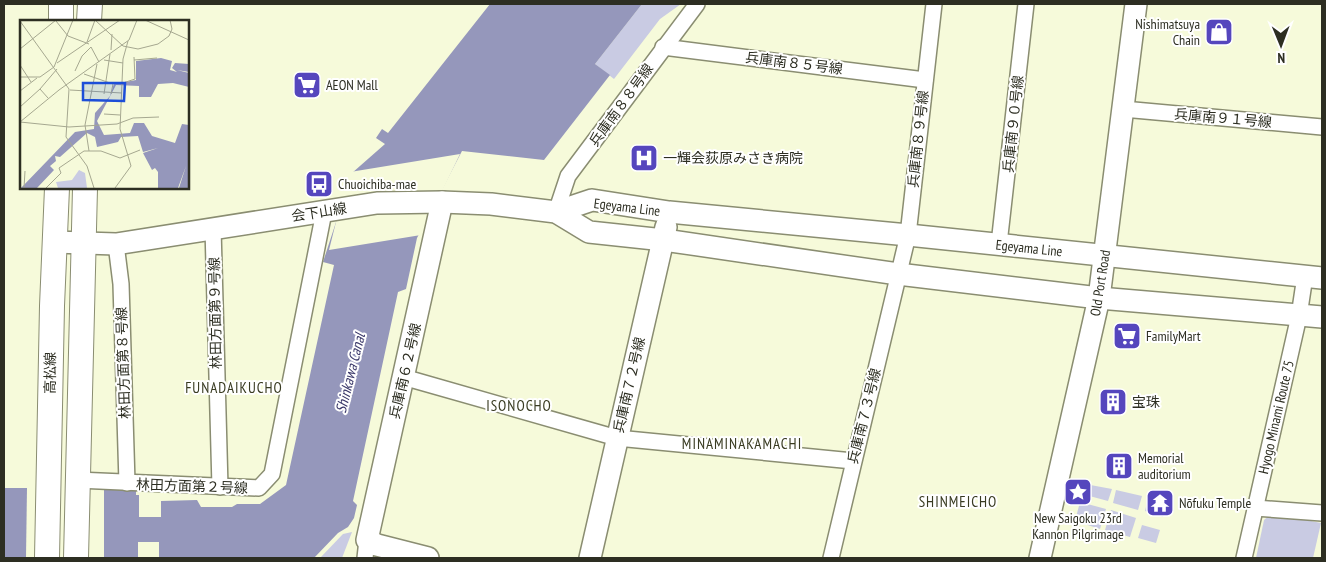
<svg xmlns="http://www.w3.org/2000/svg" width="1326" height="562" viewBox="0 0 1326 562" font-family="'PT Sans Narrow','Noto Sans JP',sans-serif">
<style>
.green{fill:#c9cbe3}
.water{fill:#9597bb}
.pier{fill:#f6fada}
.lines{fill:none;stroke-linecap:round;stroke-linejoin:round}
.street-casing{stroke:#8a8d71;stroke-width:18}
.secondary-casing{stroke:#8a8d71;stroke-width:24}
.primary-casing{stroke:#8a8d71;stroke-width:26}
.street{stroke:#fff;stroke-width:15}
.secondary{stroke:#fff;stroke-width:21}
.primary{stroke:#fff;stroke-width:24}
.labels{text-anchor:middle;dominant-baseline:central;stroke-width:4;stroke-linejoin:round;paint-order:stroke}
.poi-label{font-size:14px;fill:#2d2e22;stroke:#fff;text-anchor:start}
.street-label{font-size:14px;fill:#2d2e22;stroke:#fff}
.water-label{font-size:15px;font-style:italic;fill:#3a3869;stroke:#fff}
.neighbourhood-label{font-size:15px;letter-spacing:1px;fill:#393b21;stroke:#fff}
.inset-road{fill:none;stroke:#a6a890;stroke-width:1}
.view{fill:#1d4ed8;fill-opacity:0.15;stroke:#1d4ed8;stroke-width:2.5}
.inset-edge{fill:none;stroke:#2d2e22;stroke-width:2.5}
</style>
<rect width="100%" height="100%" fill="#f6fada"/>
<g class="green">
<polygon points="642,4 681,4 660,19 614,79 595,64"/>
<polygon points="1085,484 1112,489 1108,501 1082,494"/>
<polygon points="1116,490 1142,496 1138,510 1113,503"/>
<polygon points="1154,493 1169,497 1163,517 1145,511 1149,495 1153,496"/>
<polygon points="1080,502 1106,509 1100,529 1075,521"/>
<polygon points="1111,510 1136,518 1130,537 1105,530"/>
<polygon points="1272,513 1321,523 1313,558 1256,558 1264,520"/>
<polygon points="1142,525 1160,530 1156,543 1138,538"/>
<polygon points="352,532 342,558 320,558 343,534"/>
</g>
<polygon class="water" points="490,4 642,4 595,64 610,75 544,160 462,151 417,238 406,289 398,292 353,501 357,505 354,518 348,527 338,533 314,558 159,558 159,542 138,542 138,558 4,558 4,488 136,488 136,495 139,495 139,517 161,517 161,501 197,500 201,507 232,507 237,504 260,504 286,485 334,265 323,262 352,173 385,144 376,138 382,129 388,133"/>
<g class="pier">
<polygon points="460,154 421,235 329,250 343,194 350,172"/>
<polygon points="104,487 104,558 26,558 27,488"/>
</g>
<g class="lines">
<defs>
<g id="street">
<polyline points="663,47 925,80"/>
<polyline points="1123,109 1322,127"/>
<polyline points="556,212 568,176 697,4"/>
<polyline points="213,228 220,487"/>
<polyline points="116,244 121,284 127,483"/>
<polyline points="999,244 1026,4"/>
<polyline points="403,377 617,438 853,461"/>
<polyline points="77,480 259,488 272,474 324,212"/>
<polyline points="1255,508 1322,513"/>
<polyline points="365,558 367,540"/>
<polyline points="831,558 908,235 934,4"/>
<polyline points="1244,558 1299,316 1305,276"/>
</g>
<g id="secondary">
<polyline points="556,212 592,200 669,212 908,235 1322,278"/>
<polyline points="54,242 116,244 377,203 442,202 491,204 556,212 589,232 664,240 898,274 1099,298 1322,317"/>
<polyline points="428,558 377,545 367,540 442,202"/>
<polyline points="590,558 666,227"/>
<polyline points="1040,558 1099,298 1136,4"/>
</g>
<g id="primary">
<polyline points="61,21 61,4"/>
<polyline points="89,21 90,4"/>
<polyline points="47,558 52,306 57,188"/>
<polyline points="76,558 85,188"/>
</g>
</defs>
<use href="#street" class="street-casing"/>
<use href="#secondary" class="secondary-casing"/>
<use href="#primary" class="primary-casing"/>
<use href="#street" class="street"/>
<use href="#secondary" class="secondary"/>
<use href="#primary" class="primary"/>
</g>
<defs>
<symbol id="shop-square" viewBox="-11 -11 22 22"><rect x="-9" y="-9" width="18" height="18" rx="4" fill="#5546bd" stroke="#fff"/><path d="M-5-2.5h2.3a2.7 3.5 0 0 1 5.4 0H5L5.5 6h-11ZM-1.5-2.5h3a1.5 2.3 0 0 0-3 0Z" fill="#fff"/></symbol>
<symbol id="supermarket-square" viewBox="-11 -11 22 22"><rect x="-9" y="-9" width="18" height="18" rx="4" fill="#5546bd" stroke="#fff"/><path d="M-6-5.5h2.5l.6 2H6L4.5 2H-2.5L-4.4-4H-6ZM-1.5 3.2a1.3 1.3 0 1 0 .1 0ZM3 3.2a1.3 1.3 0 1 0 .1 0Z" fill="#fff"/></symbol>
<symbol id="hospital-square" viewBox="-11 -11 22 22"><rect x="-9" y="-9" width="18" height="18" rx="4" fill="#5546bd" stroke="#fff"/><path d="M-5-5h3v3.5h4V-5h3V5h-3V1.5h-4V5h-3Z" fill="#fff"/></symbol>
<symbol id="bus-square" viewBox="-11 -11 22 22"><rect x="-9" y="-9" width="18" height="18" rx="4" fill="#5546bd" stroke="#fff"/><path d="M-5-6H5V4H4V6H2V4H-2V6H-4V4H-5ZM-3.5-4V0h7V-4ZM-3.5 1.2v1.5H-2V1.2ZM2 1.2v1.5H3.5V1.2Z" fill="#fff"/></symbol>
<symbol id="building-square" viewBox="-11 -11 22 22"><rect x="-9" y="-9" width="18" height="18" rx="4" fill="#5546bd" stroke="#fff"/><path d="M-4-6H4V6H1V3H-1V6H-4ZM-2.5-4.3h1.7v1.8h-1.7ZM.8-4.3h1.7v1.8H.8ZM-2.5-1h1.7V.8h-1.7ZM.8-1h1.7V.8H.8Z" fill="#fff"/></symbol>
<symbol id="sight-square" viewBox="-11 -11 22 22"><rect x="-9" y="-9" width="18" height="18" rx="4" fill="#5546bd" stroke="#fff"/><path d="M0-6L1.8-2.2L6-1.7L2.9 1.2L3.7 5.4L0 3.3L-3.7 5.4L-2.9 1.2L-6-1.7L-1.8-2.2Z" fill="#fff"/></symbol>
<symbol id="temple-square" viewBox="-11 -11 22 22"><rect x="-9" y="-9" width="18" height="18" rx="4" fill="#5546bd" stroke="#fff"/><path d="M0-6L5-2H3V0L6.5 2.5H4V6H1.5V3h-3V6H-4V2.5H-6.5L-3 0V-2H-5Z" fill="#fff"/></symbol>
</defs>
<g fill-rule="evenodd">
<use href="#shop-square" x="1203" y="16" width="32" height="32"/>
<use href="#supermarket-square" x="291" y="69" width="32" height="32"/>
<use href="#hospital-square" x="628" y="142" width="32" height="32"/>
<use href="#bus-square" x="303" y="168" width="32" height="32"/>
<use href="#supermarket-square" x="1111" y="320" width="32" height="32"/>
<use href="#building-square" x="1097" y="386" width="32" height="32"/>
<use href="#building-square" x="1103" y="450" width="32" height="32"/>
<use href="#sight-square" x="1062" y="476" width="32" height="32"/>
<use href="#temple-square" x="1144" y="487" width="32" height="32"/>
</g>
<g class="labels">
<g class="poi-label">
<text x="1200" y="24" text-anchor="end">Nishimatsuya<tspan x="1200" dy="16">Chain</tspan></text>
<text x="326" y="85">AEON Mall</text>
<text x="663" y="158">一輝会荻原みさき病院</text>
<text x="338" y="184">Chuoichiba-mae</text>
<text x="1146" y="336">FamilyMart</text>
<text x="1132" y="402">宝珠</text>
<text x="1138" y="458">Memorial<tspan x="1138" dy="16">auditorium</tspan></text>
<text x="1179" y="503">Nōfuku Temple</text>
<text x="1078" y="518" text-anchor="middle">New Saigoku 23rd<tspan x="1078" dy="16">Kannon Pilgrimage</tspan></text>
</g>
<g class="street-label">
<text transform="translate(794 63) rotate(7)">兵庫南８５号線</text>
<text transform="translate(621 105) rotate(-54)">兵庫南８８号線</text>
<text transform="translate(1223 118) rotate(5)">兵庫南９１号線</text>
<text transform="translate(1013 124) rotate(-84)">兵庫南９０号線</text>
<text transform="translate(918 139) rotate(-84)">兵庫南８９号線</text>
<text transform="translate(627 207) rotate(7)">Egeyama Line</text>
<text transform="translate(319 212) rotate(-9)">会下山線</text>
<text transform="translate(1029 248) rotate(6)">Egeyama Line</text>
<text transform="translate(1100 283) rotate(-81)">Old Port Road</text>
<text transform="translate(215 313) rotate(-91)">林田方面第９号線</text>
<text transform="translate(123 363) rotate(-92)">林田方面第８号線</text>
<text transform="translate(405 371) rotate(-77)">兵庫南６２号線</text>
<text transform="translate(50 373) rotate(-89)">高松線</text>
<text transform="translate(629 385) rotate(-77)">兵庫南７２号線</text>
<text transform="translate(864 416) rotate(-76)">兵庫南７３号線</text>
<text transform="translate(1276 417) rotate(-77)">Hyogo Minami Route 75</text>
<text transform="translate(192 486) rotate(2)">林田方面第２号線</text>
</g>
<g class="water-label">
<text transform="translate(350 373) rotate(-76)">Shinkawa Canal</text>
</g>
<g class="neighbourhood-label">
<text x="234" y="387">FUNADAIKUCHO</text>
<text x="519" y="405">ISONOCHO</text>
<text x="742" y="443">MINAMINAKAMACHI</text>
<text x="958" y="501">SHINMEICHO</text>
</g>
</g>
<g transform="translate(20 20)">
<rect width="169" height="169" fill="#f6fada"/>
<path d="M 59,150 L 65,153 L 67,168 L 38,168 L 36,162 L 52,160 Z" fill="#c9cbe3"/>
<path d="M 141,38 L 152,41 L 150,50 L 157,52 L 152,48 L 155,43 L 169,44 L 169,52 L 157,50 L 169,53 L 169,67 L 153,63 L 138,64 L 131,77 L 119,77 L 119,66 L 96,65 L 77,101 L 84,115 L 110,113 L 114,103 L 124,103 L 132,116 L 155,123 L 162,104 L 169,105 L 169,168 L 159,168 L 166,146 L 158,168 L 138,168 L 138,152 L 135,148 L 132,150 L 123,133 L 138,128 L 123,132 L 118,116 L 101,117 L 98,122 L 77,127 L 75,117 L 67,113 L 40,137 L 35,136 L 36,141 L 30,146 L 34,150 L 17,168 L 1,168 L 55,112 L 74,109 L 75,93 L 90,76 L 94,64 L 116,60 L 116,41 Z" fill="#9597bb"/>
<path class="inset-road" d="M 75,0 L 103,26 L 118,29 L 138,24 L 149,16 L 152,9 L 150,0M 125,0 L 169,20M 0,1 L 49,69 L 46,117 L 67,146 L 74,168M 36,1 L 48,16 L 69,24M 67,22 L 75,0M 71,27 L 79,42M 0,29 L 36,0M 91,30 L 92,14M 84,40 L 103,43M 114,40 L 137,38M 37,43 L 100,0M 0,45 L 11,62M 55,51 L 62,36 L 71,27M 64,54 L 93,64 L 91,74M 0,57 L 20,57 L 34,47 L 53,0M 103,63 L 115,59 L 114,37M 20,69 L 37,49M 50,70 L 102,73M 0,71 L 17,58M 84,74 L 90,34M 0,87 L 20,69 L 28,78M 84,94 L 100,95M 113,98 L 139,97M 0,102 L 49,107 L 97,104 L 113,98M 0,102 L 39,70 L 109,20 L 117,0M 69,131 L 65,105 L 77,44M 39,148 L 64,131 L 81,131 L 100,138 L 120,130M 4,168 L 5,151M 26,168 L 41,153 L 39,148M 95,168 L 111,146 L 100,109 L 103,39 L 108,21"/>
<path class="view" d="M 63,63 L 105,63 L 104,81 L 63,80 Z"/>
<rect width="169" height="169" class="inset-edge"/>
</g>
<rect width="1326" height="562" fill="none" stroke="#2d2e22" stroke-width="10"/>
<g transform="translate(1281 45) rotate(179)" stroke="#ffffff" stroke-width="4" paint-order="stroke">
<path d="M0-4L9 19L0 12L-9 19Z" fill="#2d2e22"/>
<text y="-8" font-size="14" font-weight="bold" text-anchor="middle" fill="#2d2e22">N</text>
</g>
</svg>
